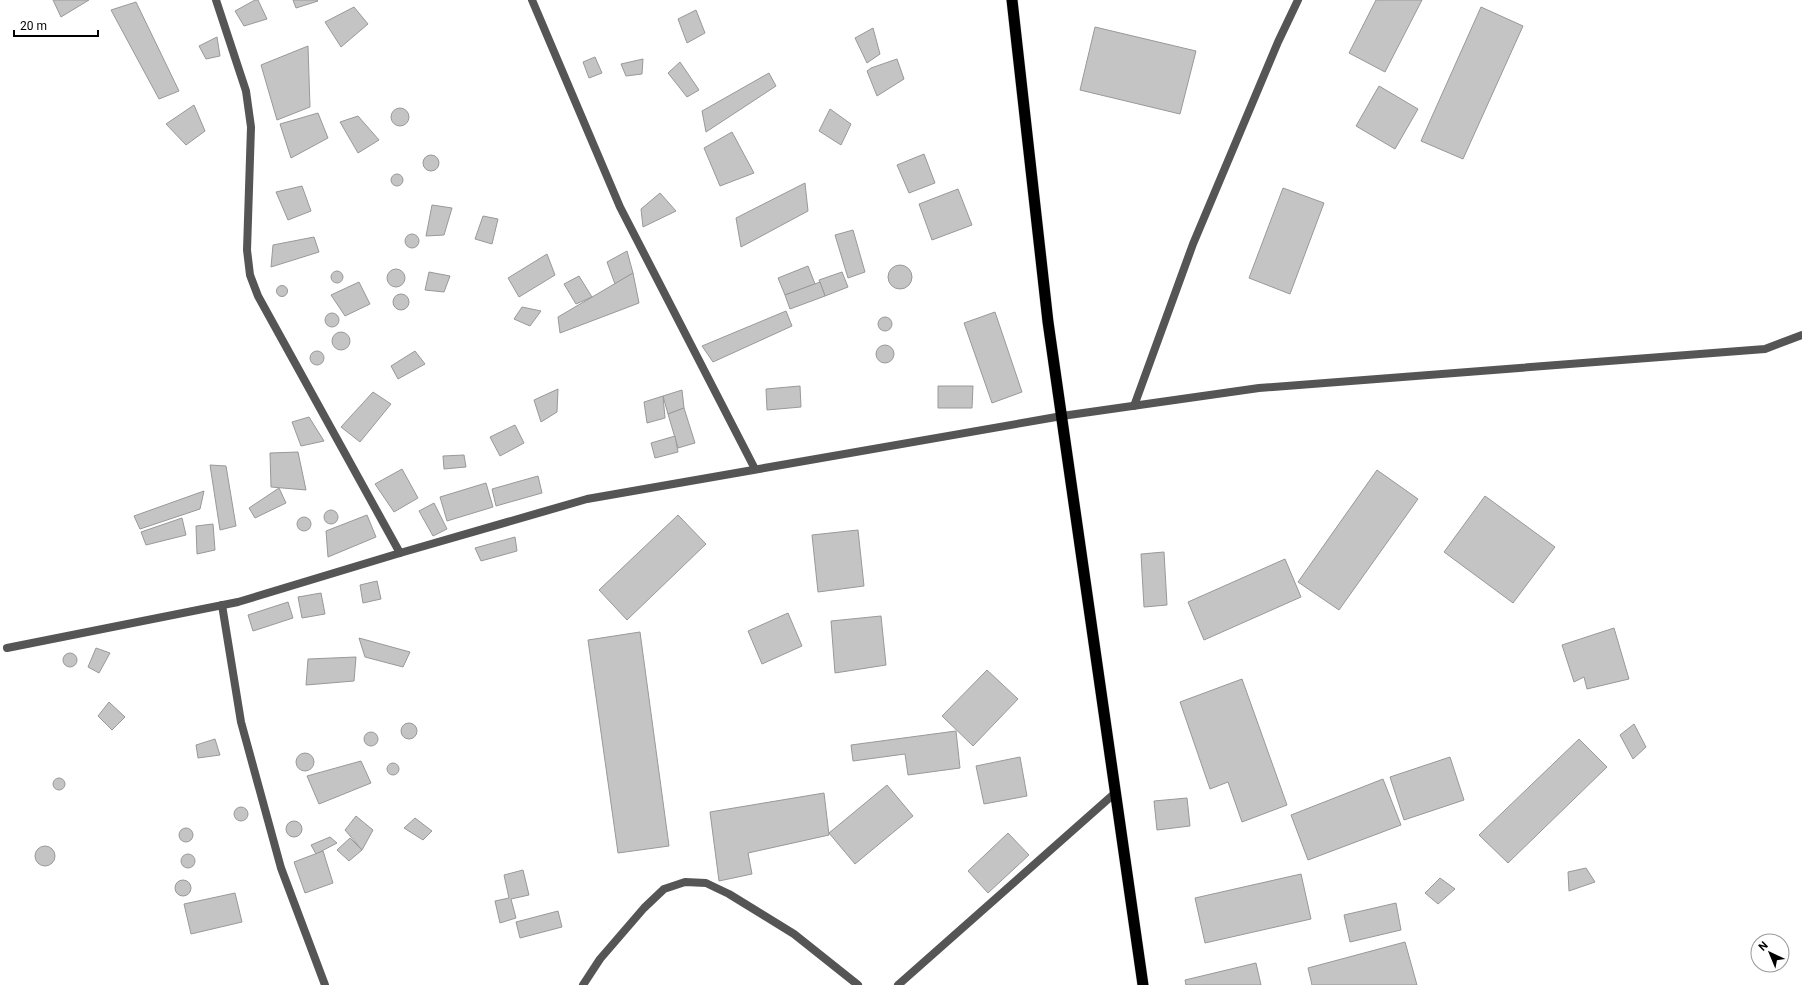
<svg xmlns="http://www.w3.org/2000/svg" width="1802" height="985" viewBox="0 0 1802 985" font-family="Roboto,sans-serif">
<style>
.building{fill:#c4c4c4;stroke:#999}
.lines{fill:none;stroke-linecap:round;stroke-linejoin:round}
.trunk-casing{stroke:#dbdbdb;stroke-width:12}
.minor{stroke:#555;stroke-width:8}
.trunk{stroke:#000;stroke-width:11}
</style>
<rect width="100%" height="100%" fill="#fff"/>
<g class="building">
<polygon points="53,0 89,0 61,17"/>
<polygon points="255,0 258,0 267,19 244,26 235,11"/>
<polygon points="293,0 317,0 318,1 296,8"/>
<polygon points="1376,0 1422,0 1385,72 1349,53"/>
<polygon points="136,2 179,91 159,99 111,10"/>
<polygon points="354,7 368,24 341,47 325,22"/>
<polygon points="1481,7 1523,26 1463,159 1421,141"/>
<polygon points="696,10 705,33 687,43 678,19"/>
<polygon points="1095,27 1196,51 1180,114 1080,90"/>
<polygon points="873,28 880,54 867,63 855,38"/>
<polygon points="217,37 220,56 206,59 199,46"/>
<polygon points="308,46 310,107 277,120 261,65"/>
<polygon points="595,57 602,73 589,78 583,62"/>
<polygon points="643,59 642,74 626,76 621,64"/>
<polygon points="897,59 904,79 877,96 867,71 871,68"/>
<polygon points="680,62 699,90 687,97 668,73"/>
<polygon points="769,73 776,86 706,132 702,111"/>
<polygon points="1379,86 1418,109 1395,149 1356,126"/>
<polygon points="194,105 205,131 186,145 166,124"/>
<circle cx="400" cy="117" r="9"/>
<polygon points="830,109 851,124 841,145 819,131"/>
<polygon points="318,113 328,138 291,158 280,124"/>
<polygon points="358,116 379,140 358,153 340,122"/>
<polygon points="732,132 754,173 720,186 704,148"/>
<polygon points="924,154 935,183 909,193 897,165"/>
<circle cx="431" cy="163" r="8"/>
<circle cx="397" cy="180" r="6"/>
<polygon points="805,183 808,211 741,247 736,218"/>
<polygon points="302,186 311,211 288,220 276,192"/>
<polygon points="1283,188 1324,203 1290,294 1249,278"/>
<polygon points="958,189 972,225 932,240 919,204"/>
<polygon points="660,193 676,211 643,227 641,209"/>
<polygon points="432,205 452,208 444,235 426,236"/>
<polygon points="483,216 498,219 492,244 475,239"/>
<polygon points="853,230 865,272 848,278 835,235"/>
<circle cx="412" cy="241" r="7"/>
<polygon points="314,237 319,252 271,267 273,245"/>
<polygon points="627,251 633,273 615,284 607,262"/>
<polygon points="547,254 555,275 519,297 508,278"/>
<circle cx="900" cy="277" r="12"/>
<polygon points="808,266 815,284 785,295 778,278"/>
<circle cx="396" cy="278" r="9"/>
<circle cx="337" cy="277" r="6"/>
<polygon points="429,272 450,276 444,292 425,290"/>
<polygon points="842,272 848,287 825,296 819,280"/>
<polygon points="633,273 639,303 560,333 558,317"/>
<polygon points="579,276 592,297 576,304 564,284"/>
<polygon points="359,282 370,304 345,316 331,295"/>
<polygon points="820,282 825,296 790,309 785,295"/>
<circle cx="282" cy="291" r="5.5"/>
<circle cx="401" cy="302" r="8"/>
<polygon points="522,307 541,311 530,326 514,319"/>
<polygon points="786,311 792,326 713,362 702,346"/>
<polygon points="995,312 1022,392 992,403 964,323"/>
<circle cx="332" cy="320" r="7"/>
<circle cx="885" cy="324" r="7"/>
<circle cx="341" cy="341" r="9"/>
<circle cx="885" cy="354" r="9"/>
<polygon points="415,351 425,364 398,379 391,366"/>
<circle cx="317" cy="358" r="7"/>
<polygon points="800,386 801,407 767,410 766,389"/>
<polygon points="938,386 973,386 972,408 938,408"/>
<polygon points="558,389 557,412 541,422 534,400"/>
<polygon points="682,390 684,408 668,414 663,396"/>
<polygon points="373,392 391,404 360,442 341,427"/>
<polygon points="663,396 665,418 647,423 644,402"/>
<polygon points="684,408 695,443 678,448 668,414"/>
<polygon points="309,417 324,441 301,446 292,422"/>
<polygon points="515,425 524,443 500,456 490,437"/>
<polygon points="675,436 678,452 655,458 651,443"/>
<polygon points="298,452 306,490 271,487 270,453"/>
<polygon points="464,455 466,467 444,469 443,456"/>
<polygon points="210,465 226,466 236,526 220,530"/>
<polygon points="402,469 418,498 394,512 375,484"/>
<polygon points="1377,470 1418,499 1339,610 1298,582"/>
<polygon points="538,476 542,493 496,506 492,489"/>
<polygon points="486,483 493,507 447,521 440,497"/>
<polygon points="279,488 286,503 255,518 249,508"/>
<polygon points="204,491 200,509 140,529 134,516"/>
<polygon points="1485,496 1555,547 1513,603 1444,552"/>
<polygon points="434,503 447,529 433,536 419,511"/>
<circle cx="331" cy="517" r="7"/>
<polygon points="367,515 376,537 328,557 326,531"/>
<polygon points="678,515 706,544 627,620 599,590"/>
<circle cx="304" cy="524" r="7"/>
<polygon points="182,518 186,535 146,545 141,532"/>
<polygon points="213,524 215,550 197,554 196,526"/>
<polygon points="858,530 864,586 818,592 812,535"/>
<polygon points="515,537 517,551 481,561 475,548"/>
<polygon points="1164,552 1167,605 1144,607 1141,554"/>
<polygon points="1285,559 1301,597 1204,640 1188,602"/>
<polygon points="377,581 381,599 363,603 360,585"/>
<polygon points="321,593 325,614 302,618 298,597"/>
<polygon points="288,602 293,618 253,631 248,615"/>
<polygon points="788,613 802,646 762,664 748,631"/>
<polygon points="881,616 886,665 835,673 831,621"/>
<polygon points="1614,628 1629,679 1587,689 1584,677 1574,682 1562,645"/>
<polygon points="640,632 669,846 618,853 588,640"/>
<polygon points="359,638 410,652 403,667 365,657"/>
<polygon points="96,648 110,653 99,673 88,667"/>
<circle cx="70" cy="660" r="7"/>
<polygon points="356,657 354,681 306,685 308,659"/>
<polygon points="987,670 1018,699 973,746 942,716"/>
<polygon points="1242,679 1287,805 1242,822 1228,782 1210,789 1180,702"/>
<polygon points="109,702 125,717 112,730 98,716"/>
<circle cx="409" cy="731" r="8"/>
<polygon points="1634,724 1646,747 1633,759 1620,735"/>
<polygon points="956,731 960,768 908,775 905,754 853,761 851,745"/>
<circle cx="371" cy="739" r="7"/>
<polygon points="215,739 220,755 198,758 196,745"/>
<polygon points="1579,739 1607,767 1508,863 1479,835"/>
<circle cx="305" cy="762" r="9"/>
<polygon points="1020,757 1027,796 984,804 976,766"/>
<polygon points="1450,757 1464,800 1404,820 1390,777"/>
<polygon points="361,761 371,783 319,804 307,776"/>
<circle cx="393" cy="769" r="6"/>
<circle cx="59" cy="784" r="6"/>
<polygon points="1383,779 1401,825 1308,860 1291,815"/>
<polygon points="887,785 913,816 855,864 829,833"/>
<polygon points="824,793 829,835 748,853 752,874 719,881 710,812"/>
<polygon points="1187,798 1190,826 1157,830 1154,801"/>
<circle cx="241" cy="814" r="7"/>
<polygon points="356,816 373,830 362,850 345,830"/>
<polygon points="415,818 432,831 423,840 404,828"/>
<circle cx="294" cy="829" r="8"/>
<circle cx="186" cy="835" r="7"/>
<polygon points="1008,833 1029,855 988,893 968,871"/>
<polygon points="330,837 337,843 316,854 311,845"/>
<polygon points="350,838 362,850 349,861 337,850"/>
<circle cx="45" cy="856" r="10"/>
<polygon points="323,851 333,883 305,893 294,862"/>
<circle cx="188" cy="861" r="7"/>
<polygon points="1586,868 1595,882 1569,891 1568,872"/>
<polygon points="523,870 529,895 511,899 516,918 500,923 495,901 509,898 504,875"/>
<polygon points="1301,874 1311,919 1205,943 1195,898"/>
<polygon points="1440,878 1455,889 1438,904 1425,893"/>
<circle cx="183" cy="888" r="8"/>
<polygon points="235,893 242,922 191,934 184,904"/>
<polygon points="1396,903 1401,930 1350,942 1344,915"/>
<polygon points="558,911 562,927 520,938 516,922"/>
<polygon points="1405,942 1417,985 1312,985 1308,968"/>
<polygon points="1256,963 1261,985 1186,985 1185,980"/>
</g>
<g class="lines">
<defs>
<polyline id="trunk" points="1012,0 1048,322 1143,985"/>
</defs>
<use href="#trunk" class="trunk-casing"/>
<g class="minor">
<polyline points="216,0 246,91 251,127 247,250 250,275 258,296 400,553"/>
<polyline points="532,0 620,207 755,469"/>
<polyline points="1134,406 1193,244 1278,42 1298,0"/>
<polyline points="222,605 241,722 281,868 325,985"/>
<polyline points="7,648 238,602 400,553 587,499 1062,416 1259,388 1765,349 1802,335"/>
<polyline points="583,985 600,959 644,908 664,889 685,882 706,883 729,894 794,934 858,985"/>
<polyline points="898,985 1115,793"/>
</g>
<use href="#trunk" class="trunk"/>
</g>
<g transform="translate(1770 953) rotate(316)"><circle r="19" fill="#ffffff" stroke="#999999"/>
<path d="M0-3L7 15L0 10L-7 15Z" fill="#000000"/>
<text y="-6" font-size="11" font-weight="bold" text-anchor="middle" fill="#000000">N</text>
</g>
<path d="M14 30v6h84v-6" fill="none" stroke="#000000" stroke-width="2"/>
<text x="20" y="30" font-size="12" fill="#000000" stroke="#ffffff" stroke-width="3" paint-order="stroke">20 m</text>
</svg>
